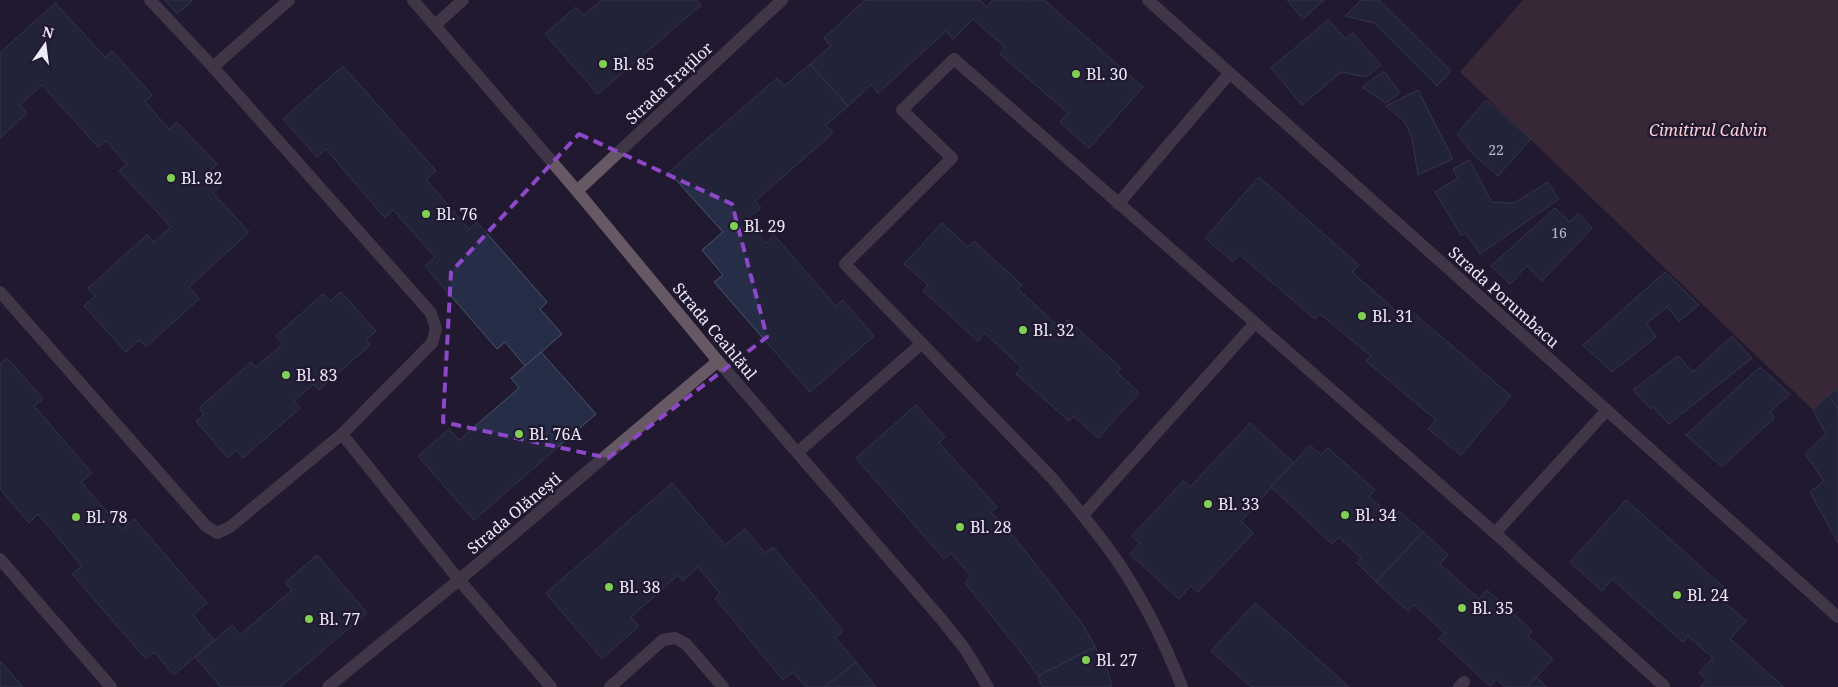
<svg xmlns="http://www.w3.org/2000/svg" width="1838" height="687" viewBox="0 0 1838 687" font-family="'Noto Serif',serif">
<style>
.green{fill:#56393e}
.building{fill:#252e46;stroke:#4a546e}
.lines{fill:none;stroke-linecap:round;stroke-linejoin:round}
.service{stroke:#675964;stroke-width:12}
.minor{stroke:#675964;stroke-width:12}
.tertiary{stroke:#675964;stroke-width:12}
.marked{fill:none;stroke:#8c48c8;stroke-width:4;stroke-dasharray:10 6;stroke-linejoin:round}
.poi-dot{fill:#7fd053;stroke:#21192f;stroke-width:2}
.labels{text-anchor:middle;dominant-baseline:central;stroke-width:5;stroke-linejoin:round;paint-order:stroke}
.number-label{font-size:14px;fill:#bcbbcd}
.poi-label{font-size:16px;fill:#efeafa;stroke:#21192f;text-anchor:start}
.street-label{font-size:16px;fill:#efeafa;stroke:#21192f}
.park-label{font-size:16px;font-style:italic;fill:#fdd0d7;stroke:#21192f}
</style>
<rect width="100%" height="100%" fill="#21192f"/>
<polygon class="green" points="1523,0 1838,0 1838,389 1813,410 1460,72"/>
<g class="building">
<polygon points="165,0 193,0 177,14"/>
<polygon points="602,0 696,0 701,5 598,94 545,34 576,7 584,15"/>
<polygon points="865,0 980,0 987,7 993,0 1029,0 1032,2 1034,0 1044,0 1143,87 1089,148 1060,122 1068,113 1000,54 1005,47 973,19 953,39 946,31 878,93 871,85 848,106 810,64 831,46 824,38"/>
<polygon points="1287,0 1324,0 1303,19"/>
<polygon points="1361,0 1379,0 1451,71 1437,86 1374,23 1345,16"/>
<polygon points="55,3 105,57 112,51 152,95 145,102 169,129 177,122 217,164 210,171 222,185 213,193 249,232 189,287 199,299 146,347 139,340 126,352 84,306 95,296 88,288 147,235 154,242 171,227 119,171 127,164 106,141 98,147 42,85 20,105 27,113 0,138 0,53"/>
<polygon points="1328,20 1346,39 1353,33 1381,65 1366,77 1341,72 1302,105 1271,68"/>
<polygon points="810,64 848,106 826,125 833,133 755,201 761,208 746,220 766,243 774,235 836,306 843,300 874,336 810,392 714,282 723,275 702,250 723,232 669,172 777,78 784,86"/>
<polygon points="343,66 436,171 426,180 469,229 477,222 547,302 540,309 562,334 525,366 505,342 497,349 425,266 435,257 393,210 385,218 326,149 317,157 283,119"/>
<polygon points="1384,71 1400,93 1386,103 1362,87"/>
<polygon points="1418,90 1453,159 1418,175 1412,138 1405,122 1386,106"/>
<polygon points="1486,100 1531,139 1498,176 1473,154 1457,134"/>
<polygon points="1469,160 1492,202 1514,203 1548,182 1559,199 1480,254 1466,233 1461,235 1435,192 1458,178 1453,169"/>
<polygon points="1259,177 1359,265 1352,272 1403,317 1410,310 1511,396 1461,455 1428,429 1436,420 1366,361 1371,356 1320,314 1315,319 1240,255 1233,262 1205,238"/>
<polygon points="1555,208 1570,222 1578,213 1592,228 1542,281 1527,266 1510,284 1491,266"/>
<polygon points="942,223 968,247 974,241 1022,285 1018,289 1060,328 1068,320 1121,368 1117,372 1139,393 1098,438 1074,416 1069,421 1016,374 1022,368 985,333 978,341 923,291 928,285 904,264"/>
<polygon points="1665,272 1699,305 1679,321 1667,307 1647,323 1656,337 1612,372 1583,345"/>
<polygon points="341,292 376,331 366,340 370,345 319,390 314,384 294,401 300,408 243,458 236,450 228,458 196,421 204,414 199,408 251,362 256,367 283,344 276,336 323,294 330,301"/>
<polygon points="1732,336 1752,358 1669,424 1653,407 1651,409 1633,390 1678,356 1693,372"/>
<polygon points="541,352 596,414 474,520 418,456 449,429 459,440 519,388 511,378"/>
<polygon points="7,358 43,399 34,406 92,473 81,482 122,529 134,519 207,603 193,615 214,640 174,675 154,652 146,659 72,574 82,566 38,514 29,523 0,489 0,364"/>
<polygon points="1760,367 1790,394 1770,412 1774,418 1722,467 1686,435"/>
<polygon points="1838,389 1838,409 1828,395"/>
<polygon points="1828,395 1838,409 1838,543 1810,492 1824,481 1805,454 1826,434 1813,410"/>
<polygon points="916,405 945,437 939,443 997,507 991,512 1018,542 1084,626 1095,647 1038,676 1020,651 965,583 971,576 951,553 944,559 856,458"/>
<polygon points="1250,423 1294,463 1241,521 1253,533 1198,592 1191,586 1179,599 1130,554 1140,543 1132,536 1183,481 1190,487"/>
<polygon points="1310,445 1321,455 1328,448 1375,490 1369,496 1392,518 1399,511 1423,532 1376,582 1357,563 1361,558 1339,537 1332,544 1271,487"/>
<polygon points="672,483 725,545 745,529 765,553 773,547 843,631 835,637 856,662 825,687 806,687 793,672 783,680 715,598 720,593 698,567 683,581 678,575 631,617 639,626 602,659 546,593"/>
<polygon points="1626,500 1728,591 1721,599 1746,621 1730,639 1784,687 1700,687 1707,680 1699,673 1713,658 1688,636 1683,642 1612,579 1602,591 1570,562"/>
<polygon points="1423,532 1448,555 1440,564 1479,599 1487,590 1532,631 1528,636 1553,659 1527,687 1505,687 1496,679 1490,686 1439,639 1445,633 1414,605 1408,611 1376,582"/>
<polygon points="317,555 367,613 280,687 221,687 195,657 232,625 240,635 292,590 285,583"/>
<polygon points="1255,603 1349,687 1251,687 1211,651"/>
<polygon points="1095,647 1108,672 1112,687 1042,687 1038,676"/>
<polygon points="0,661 23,687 0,687"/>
<polygon points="856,662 876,687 825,687"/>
<polygon points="1536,677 1547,687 1527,687"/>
</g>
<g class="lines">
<g class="service">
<polyline points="435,25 463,0"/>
<polyline points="213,67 289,0"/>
<polyline points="1118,204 1229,74"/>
<polyline points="0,292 206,526 217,533 230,527 342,434 432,343 436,329 431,313 213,67 150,0"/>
<polyline points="342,434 459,580 551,687"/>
<polyline points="798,452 921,344"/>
<polyline points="1083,515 1255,323"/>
<polyline points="1495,533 1607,410"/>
<polyline points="328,687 459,580 718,361"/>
<polyline points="610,687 663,640 675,638 686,644 723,687"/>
<path d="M 1182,687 C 1166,646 1146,605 1122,568 C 1101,536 1076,507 1052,478 L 845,264 L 952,158 L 902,110 L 954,59 L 1495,533 L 1664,686 L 1663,687"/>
<polyline points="1459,687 1464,682"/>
</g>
<g class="minor">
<polyline points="1148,0 1838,617"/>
<polyline points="577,191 782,0"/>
<polyline points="0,559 111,687"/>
</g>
<polyline class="tertiary" points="413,0 577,191 718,361 942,620 965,649 988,687"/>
</g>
<path d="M0 0H1838V687H0ZM 579,134 L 732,204 L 767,337 L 608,458 L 443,422 L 451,272 Z" fill="#21192f" fill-opacity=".55" fill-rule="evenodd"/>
<path class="marked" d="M 579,134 L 732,204 L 767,337 L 608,458 L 443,422 L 451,272 Z"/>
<g class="poi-dot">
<circle cx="603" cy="64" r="5"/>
<circle cx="1076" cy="74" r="5"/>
<circle cx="171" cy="178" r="5"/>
<circle cx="426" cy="214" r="5"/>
<circle cx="734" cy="226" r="5"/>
<circle cx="1362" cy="316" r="5"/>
<circle cx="1023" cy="330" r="5"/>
<circle cx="286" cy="375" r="5"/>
<circle cx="519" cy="434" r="5"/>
<circle cx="1208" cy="504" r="5"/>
<circle cx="1345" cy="515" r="5"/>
<circle cx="76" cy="517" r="5"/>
<circle cx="960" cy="527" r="5"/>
<circle cx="609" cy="587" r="5"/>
<circle cx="1677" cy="595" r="5"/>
<circle cx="1462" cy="608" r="5"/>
<circle cx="309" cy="619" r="5"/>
<circle cx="1086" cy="660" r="5"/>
</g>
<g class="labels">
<g class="number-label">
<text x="1496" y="149">22</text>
<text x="1559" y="232">16</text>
</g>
<g class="poi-label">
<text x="613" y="64">Bl. 85</text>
<text x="1086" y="74">Bl. 30</text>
<text x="181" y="178">Bl. 82</text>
<text x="436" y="214">Bl. 76</text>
<text x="744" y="226">Bl. 29</text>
<text x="1372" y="316">Bl. 31</text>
<text x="1033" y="330">Bl. 32</text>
<text x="296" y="375">Bl. 83</text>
<text x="529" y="434">Bl. 76A</text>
<text x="1218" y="504">Bl. 33</text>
<text x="1355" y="515">Bl. 34</text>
<text x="86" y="517">Bl. 78</text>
<text x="970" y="527">Bl. 28</text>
<text x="619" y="587">Bl. 38</text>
<text x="1687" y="595">Bl. 24</text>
<text x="1472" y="608">Bl. 35</text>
<text x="319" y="619">Bl. 77</text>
<text x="1096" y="660">Bl. 27</text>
</g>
<g class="street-label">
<text transform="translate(669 83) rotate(-43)">Strada Fraților</text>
<text transform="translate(1504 297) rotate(42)">Strada Porumbacu</text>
<text transform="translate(715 331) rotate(50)">Strada Ceahlăul</text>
<text transform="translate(514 513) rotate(-40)">Strada Olănești</text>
</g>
<g class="park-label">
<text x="1708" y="130">Cimitirul Calvin</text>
</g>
</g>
<g transform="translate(45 45) rotate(14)" stroke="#21192f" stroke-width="4" paint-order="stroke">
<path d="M0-4L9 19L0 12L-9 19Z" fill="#efeafa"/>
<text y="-8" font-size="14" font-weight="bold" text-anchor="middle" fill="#efeafa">N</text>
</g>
</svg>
